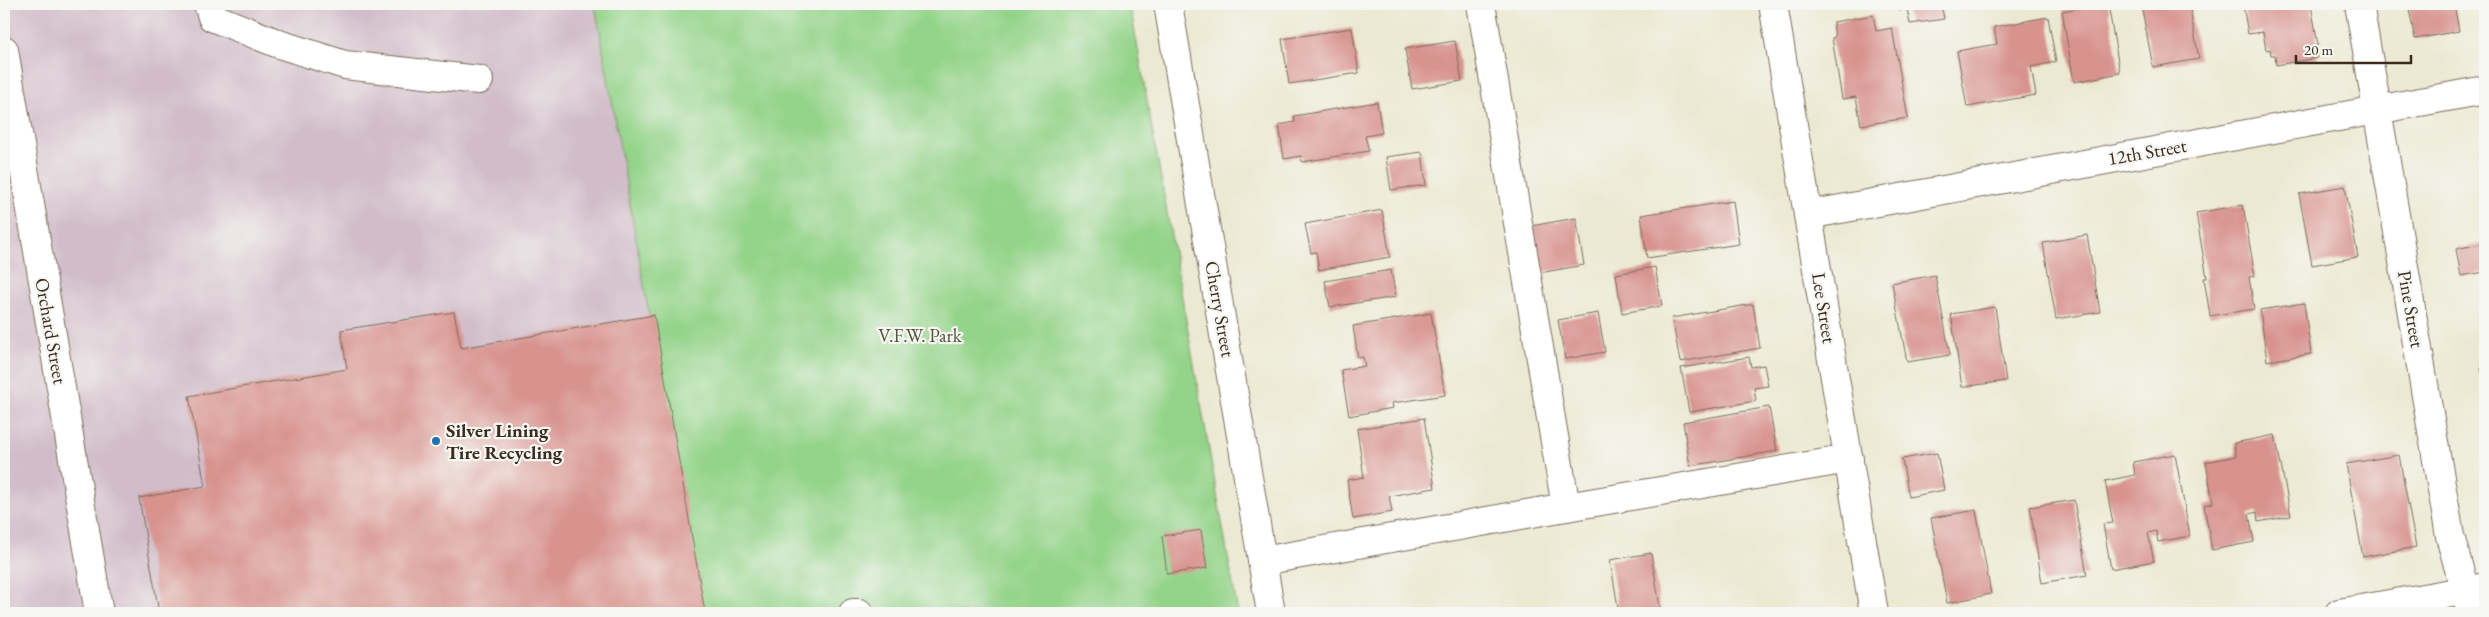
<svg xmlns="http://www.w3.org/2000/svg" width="2489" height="617" viewBox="0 0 2489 617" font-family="'EB Garamond',serif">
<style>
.industrial{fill:#d1bdc9}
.green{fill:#94d48a;stroke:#687f54}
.building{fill:#d8938e}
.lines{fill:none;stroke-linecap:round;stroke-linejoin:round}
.minor-casing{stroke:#796d5d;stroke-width:30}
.minor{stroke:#fff;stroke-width:28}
.poi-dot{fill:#1f6fb2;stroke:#f6f6f2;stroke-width:2}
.labels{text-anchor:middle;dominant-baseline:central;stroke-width:4.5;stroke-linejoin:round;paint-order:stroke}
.street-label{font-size:19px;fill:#3b2a1e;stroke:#f6f6f2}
.park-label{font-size:19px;fill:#515439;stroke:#f6f6f2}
.poi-label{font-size:19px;font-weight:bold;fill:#3b2a1e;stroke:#f6f6f2;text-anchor:start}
</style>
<rect width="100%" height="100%" fill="#f6f6f2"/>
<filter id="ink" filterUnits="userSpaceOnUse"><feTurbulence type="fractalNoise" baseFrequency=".02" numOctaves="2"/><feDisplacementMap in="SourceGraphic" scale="10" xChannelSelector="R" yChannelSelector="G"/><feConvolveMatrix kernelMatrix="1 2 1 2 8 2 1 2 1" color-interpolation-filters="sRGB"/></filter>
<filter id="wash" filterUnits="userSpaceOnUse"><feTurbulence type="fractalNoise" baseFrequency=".0096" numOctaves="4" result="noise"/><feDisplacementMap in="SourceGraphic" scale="20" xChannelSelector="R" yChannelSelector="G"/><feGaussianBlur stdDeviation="1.12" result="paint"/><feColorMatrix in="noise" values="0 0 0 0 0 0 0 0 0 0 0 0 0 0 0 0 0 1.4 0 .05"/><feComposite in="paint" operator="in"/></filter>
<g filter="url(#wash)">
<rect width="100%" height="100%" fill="#ece9d2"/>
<polygon class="industrial" points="4,4 595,4 701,613 4,613"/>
<polygon class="green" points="595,4 1130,4 1238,613 701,613"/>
<g id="blocks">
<g class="building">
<polygon points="1899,4 1941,4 1944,19 1910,24 1907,9 1900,10"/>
<polygon points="2100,4 2108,4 2120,73 2074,82 2062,11"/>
<polygon points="2141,4 2189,4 2199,59 2153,67"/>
<polygon points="2248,4 2311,4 2318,45 2314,46 2317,58 2276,65 2275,55 2271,55 2270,49 2266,50 2263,32 2248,34 2243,5"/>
<polygon points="2408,4 2454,4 2459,31 2415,39"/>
<polygon points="1873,15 1876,31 1892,28 1908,118 1861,125 1856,97 1842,99 1832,38 1835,37 1833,22"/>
<polygon points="2048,17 2056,62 2031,67 2036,95 1967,107 1957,51 1997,44 1994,27"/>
<polygon points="1352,28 1359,73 1289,84 1282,39"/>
<polygon points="1455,41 1462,81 1412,89 1405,49"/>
<polygon points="1377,102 1382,133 1365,136 1369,151 1302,162 1301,156 1284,159 1279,125 1295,122 1294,116"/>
<polygon points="1422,152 1426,185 1391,190 1386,157"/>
<polygon points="2345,186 2358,257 2312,265 2299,194"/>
<polygon points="1733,201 1739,244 1647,258 1641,215"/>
<polygon points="2243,205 2255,276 2249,277 2254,309 2210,316 2204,278 2207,278 2196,213"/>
<polygon points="1382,210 1390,257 1319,270 1316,252 1311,253 1305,224"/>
<polygon points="1576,218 1584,265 1539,273 1531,226"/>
<polygon points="2087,235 2100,312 2056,319 2043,243"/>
<polygon points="2485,243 2485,272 2461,276 2456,249"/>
<polygon points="1655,267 1662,306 1622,313 1616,274"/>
<polygon points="1391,270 1396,297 1330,307 1325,281"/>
<polygon points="1935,275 1950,355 1907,362 1892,283"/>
<polygon points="2304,303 2311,354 2267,361 2260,310"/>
<polygon points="1753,304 1760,348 1680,362 1672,318"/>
<polygon points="1995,307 2006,381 1962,387 1951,314"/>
<polygon points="454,312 461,348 654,315 705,613 159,613 139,498 205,486 189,396 347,369 341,330"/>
<polygon points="1431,313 1445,395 1392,403 1393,408 1349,416 1341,370 1365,366 1363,357 1358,358 1353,326"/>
<polygon points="1598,313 1605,352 1565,359 1558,320"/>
<polygon points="1749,357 1751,367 1764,365 1768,386 1754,388 1756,401 1689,412 1681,368"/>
<polygon points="2485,367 2485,386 2484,386 2481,368"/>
<polygon points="1769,407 1777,451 1690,466 1683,422"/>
<polygon points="1424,418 1435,488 1389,496 1392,512 1353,519 1347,480 1364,477 1357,429"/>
<polygon points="2275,435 2291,516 2258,522 2257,512 2249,514 2254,542 2212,550 2204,505 2213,503 2206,462 2236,456 2234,443"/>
<polygon points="1937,453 1944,490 1909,497 1902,459"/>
<polygon points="2175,454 2190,536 2158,542 2156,531 2148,533 2154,561 2111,569 2103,524 2113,523 2105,481 2135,475 2133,462"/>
<polygon points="2399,455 2416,547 2363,557 2346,464"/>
<polygon points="2074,500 2087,575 2042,583 2030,507"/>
<polygon points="1976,510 1991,594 1947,603 1931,518"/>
<polygon points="1201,530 1207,568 1167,574 1162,536"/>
<polygon points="1651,553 1661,613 1619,613 1610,560"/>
</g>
</g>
</g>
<g filter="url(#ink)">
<use href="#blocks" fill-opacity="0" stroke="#796d5d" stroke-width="1"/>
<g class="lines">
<defs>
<g id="minor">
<polyline points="208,4 212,17 279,44 345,65 479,80"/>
<polyline points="1168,4 1271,613"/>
<polyline points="1773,4 1874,613"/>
<polyline points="2359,4 2450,536 2471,613"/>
<polyline points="4,50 99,613"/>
<polyline points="1808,215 2485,90"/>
<polyline points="1566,507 1849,459"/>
<polyline points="1262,561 1566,507 1481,4"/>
<polyline points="853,613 859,613"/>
<polyline points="2339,613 2485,587"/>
</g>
</defs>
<use href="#minor" class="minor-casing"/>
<use href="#minor" class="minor"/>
</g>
</g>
<circle class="poi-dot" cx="436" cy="441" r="5"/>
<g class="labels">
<g class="street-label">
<text transform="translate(2147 152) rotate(-10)">12th Street</text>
<text transform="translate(1824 308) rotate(81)">Lee Street</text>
<text transform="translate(1220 309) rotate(80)">Cherry Street</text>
<text transform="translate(2411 309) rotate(80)">Pine Street</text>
<text transform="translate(51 331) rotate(80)">Orchard Street</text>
</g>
<g class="park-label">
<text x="920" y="335">V.F.W. Park</text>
</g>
<g class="poi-label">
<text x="446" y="430">Silver Lining<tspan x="446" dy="22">Tire Recycling</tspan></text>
</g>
</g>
<rect width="2489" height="617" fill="none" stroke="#f6f6f2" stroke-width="20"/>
<path d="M2296 55v8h115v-8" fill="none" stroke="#3b2a1e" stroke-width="2.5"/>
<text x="2304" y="55" font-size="15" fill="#3b2a1e" stroke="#f6f6f2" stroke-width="4" paint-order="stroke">20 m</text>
</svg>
